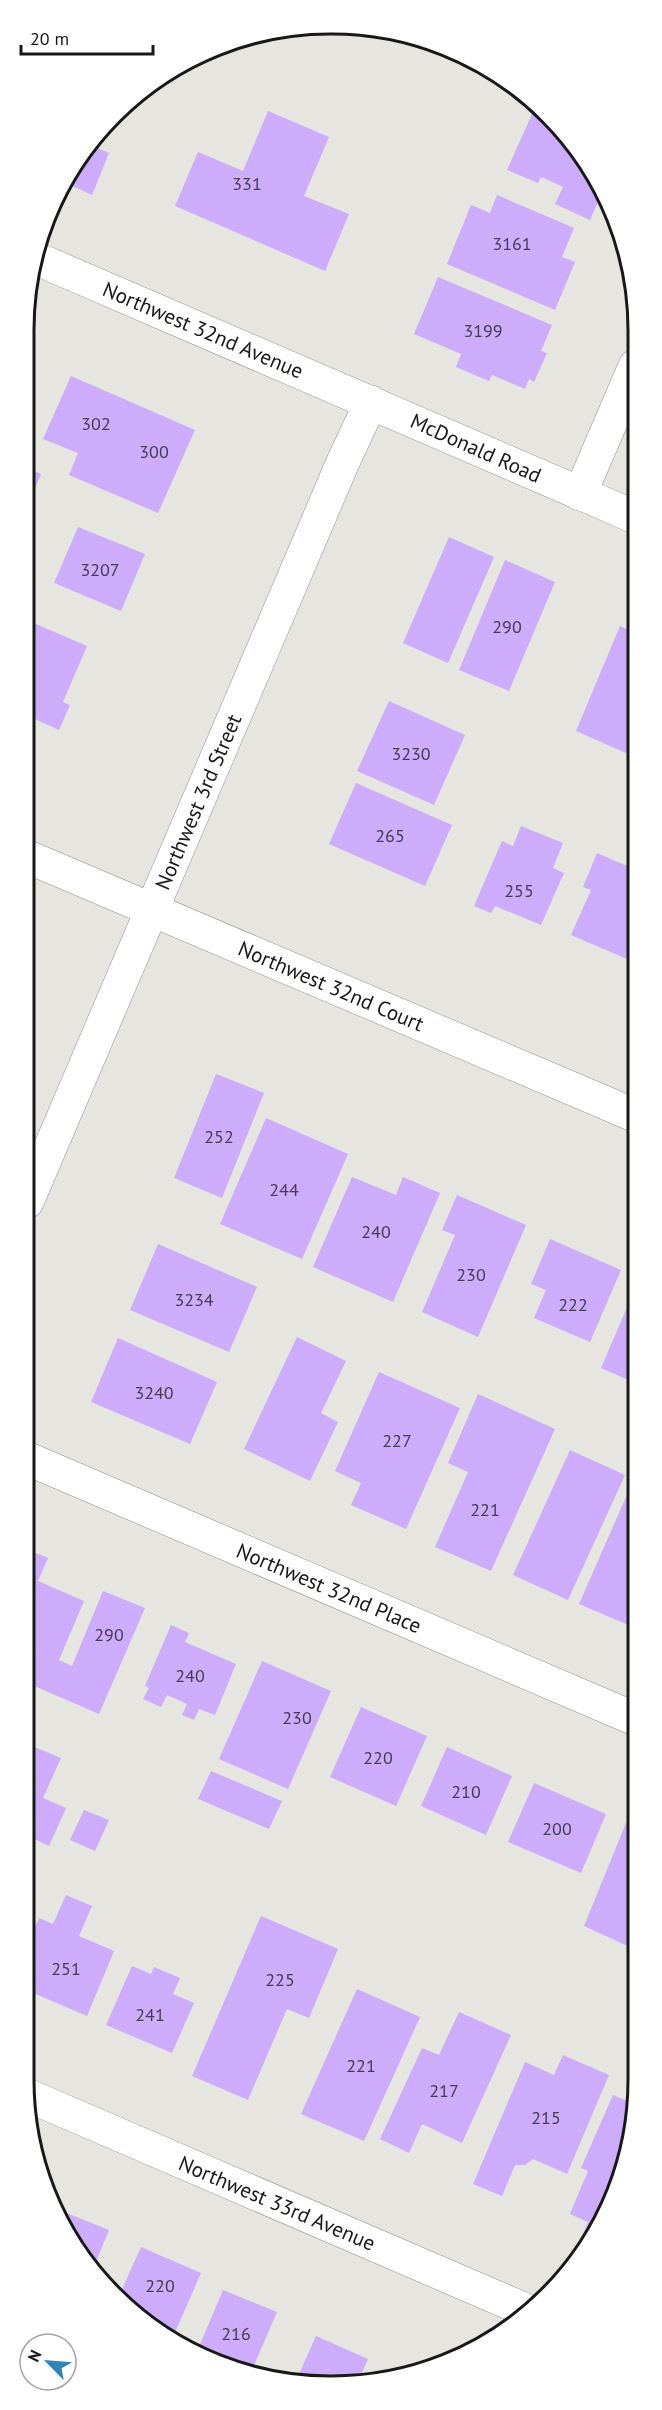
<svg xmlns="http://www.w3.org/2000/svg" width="662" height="2410" viewBox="0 0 662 2410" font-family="'PT Sans',sans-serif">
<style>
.building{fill:#ccacfb}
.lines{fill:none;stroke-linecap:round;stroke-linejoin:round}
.minor-casing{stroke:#94918d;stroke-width:34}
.minor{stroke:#fff;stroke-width:33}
.labels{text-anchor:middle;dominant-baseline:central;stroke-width:4.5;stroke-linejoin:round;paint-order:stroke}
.number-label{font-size:18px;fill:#453d4f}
.street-label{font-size:21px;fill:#181816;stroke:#fff}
.rim{fill:none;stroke:#181816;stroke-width:3}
</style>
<rect width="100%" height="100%" fill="#e7e5e0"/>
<g class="building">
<polygon points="536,105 548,114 603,190 590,220 555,204 563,187 541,177 538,183 507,170"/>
<polygon points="268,111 329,137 304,196 349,214 325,271 175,206 198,152 243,171"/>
<polygon points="91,145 109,153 92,195 66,183 76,161"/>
<polygon points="497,195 574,228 562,257 575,262 555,310 447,264 471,205 490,213"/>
<polygon points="438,277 552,325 541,351 547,353 534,382 529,379 525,389 492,375 489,381 456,367 461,354 414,334"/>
<polygon points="71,376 195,430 158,513 69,475 78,453 43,439"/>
<polygon points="29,469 41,474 29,503"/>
<polygon points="78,527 145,554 121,611 54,583"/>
<polygon points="449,537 494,557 448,663 403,643"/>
<polygon points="505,560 555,582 509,691 459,670"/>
<polygon points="29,621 87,646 63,702 70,705 59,730 28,716"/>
<polygon points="620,626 635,633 635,757 576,731"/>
<polygon points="389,701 465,735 434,805 357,771"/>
<polygon points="356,783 452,825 425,886 329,844"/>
<polygon points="521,826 563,843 553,868 564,873 541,925 495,906 491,913 474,906 502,841 513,846"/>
<polygon points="597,853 634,869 634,962 571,935 591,890 583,887"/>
<polygon points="216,1074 264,1093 222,1198 174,1178"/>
<polygon points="266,1118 348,1154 302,1259 220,1224"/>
<polygon points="352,1177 396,1195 403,1177 440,1193 393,1302 313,1267"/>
<polygon points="457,1195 526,1225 478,1337 422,1312 455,1235 442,1230"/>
<polygon points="550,1239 621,1270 590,1342 534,1318 546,1290 531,1284"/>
<polygon points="158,1244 257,1287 229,1352 130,1310"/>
<polygon points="634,1291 634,1345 633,1382 601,1368"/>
<polygon points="297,1337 346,1361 321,1413 338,1422 310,1481 244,1449"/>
<polygon points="118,1338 217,1382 190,1444 91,1402"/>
<polygon points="379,1372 460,1408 406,1529 351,1505 361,1483 335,1471"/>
<polygon points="478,1394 555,1429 491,1571 435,1547 468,1472 448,1463"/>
<polygon points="570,1450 625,1475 568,1600 513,1575"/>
<polygon points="633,1481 633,1627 579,1604"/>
<polygon points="26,1549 48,1558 38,1581 84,1601 59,1660 72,1666 103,1591 145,1608 99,1714 25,1682"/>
<polygon points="171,1625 189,1633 185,1642 236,1664 215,1715 199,1709 194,1720 182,1715 187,1704 167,1695 161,1707 143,1699 149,1688 145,1686"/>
<polygon points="262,1661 331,1691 288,1789 219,1759"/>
<polygon points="361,1707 427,1736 396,1806 330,1777"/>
<polygon points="25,1743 61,1758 43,1798 66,1808 49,1846 28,1836 25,1842"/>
<polygon points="447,1747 512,1776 486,1835 421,1806"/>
<polygon points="211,1771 282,1801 269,1829 198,1799"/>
<polygon points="534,1783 606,1814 581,1873 508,1842"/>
<polygon points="84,1810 109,1820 95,1851 70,1840"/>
<polygon points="626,1823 633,1826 632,1948 584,1926"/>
<polygon points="66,1895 92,1906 79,1936 114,1951 87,2016 24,1989 24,1953 39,1918 53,1924"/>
<polygon points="261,1916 338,1949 309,2018 287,2009 248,2100 192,2076"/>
<polygon points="132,1966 151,1974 154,1967 180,1978 173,1994 194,2003 172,2053 106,2025"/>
<polygon points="357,1989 420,2017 364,2141 301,2114"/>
<polygon points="459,2012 511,2035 462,2143 422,2124 409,2153 380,2139 422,2048 439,2055"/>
<polygon points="563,2055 609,2075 567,2174 533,2159 525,2165 515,2165 502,2196 473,2184 525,2062 554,2075"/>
<polygon points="613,2095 632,2103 632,2139 597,2233 587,2244 580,2241 588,2222 570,2214 588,2171 581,2168"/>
<polygon points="54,2208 109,2230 93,2269 73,2238"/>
<polygon points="141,2247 201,2273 173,2337 119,2296"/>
<polygon points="223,2290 277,2312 252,2370 196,2354"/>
<polygon points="316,2336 368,2359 358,2381 311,2385 296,2381"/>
</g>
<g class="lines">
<defs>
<g id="minor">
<polyline points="35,258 635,517"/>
<polyline points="580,494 635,366"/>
<polyline points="28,857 634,1115"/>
<polyline points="27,1202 343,462 371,402"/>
<polyline points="26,1458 633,1718"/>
<polyline points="27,2095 528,2311"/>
</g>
</defs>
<use href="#minor" class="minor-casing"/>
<use href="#minor" class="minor"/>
</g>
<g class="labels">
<g class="number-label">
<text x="247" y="183">331</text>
<text x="512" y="243">3161</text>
<text x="483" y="330">3199</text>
<text x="96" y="423">302</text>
<text x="154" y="451">300</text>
<text x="100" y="569">3207</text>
<text x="507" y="626">290</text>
<text x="411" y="753">3230</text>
<text x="390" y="835">265</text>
<text x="519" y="890">255</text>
<text x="219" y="1136">252</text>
<text x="284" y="1189">244</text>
<text x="376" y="1231">240</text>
<text x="471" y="1274">230</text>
<text x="194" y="1299">3234</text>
<text x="573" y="1304">222</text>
<text x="154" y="1392">3240</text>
<text x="397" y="1440">227</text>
<text x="485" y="1509">221</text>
<text x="109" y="1634">290</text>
<text x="190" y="1675">240</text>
<text x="297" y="1717">230</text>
<text x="378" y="1757">220</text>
<text x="466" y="1791">210</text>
<text x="557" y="1828">200</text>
<text x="66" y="1968">251</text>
<text x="280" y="1979">225</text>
<text x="150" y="2014">241</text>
<text x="361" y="2065">221</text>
<text x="444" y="2090">217</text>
<text x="546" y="2117">215</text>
<text x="160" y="2285">220</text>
<text x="236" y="2333">216</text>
</g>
<g class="street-label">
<text transform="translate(203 330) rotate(23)">Northwest 32nd Avenue</text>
<text transform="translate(476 448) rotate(24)">McDonald Road</text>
<text transform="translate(198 802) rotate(-67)">Northwest 3rd Street</text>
<text transform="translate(331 986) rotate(23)">Northwest 32nd Court</text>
<text transform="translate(329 1588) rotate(23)">Northwest 32nd Place</text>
<text transform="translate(277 2203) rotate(23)">Northwest 33rd Avenue</text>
</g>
</g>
<path d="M0 0H662V2410H0ZM330 34H332A296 296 0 0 1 628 330V2080A296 296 0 0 1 332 2376H330A296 296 0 0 1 34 2080V330A296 296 0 0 1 330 34Z" fill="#fff" fill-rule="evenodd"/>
<path class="rim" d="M330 34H332A296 296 0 0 1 628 330V2080A296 296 0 0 1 332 2376H330A296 296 0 0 1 34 2080V330A296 296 0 0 1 330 34Z"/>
<g transform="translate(48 2362) rotate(295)"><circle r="28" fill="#ffffff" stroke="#a3a3a2" stroke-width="1.5"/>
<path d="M0-4.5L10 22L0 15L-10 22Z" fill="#3085b4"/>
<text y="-9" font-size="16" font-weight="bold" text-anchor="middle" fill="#181816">N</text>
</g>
<path d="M21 45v9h132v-9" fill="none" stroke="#181816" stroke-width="3"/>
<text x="30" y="45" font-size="18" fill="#181816" stroke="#ffffff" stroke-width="4.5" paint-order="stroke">20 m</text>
</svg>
